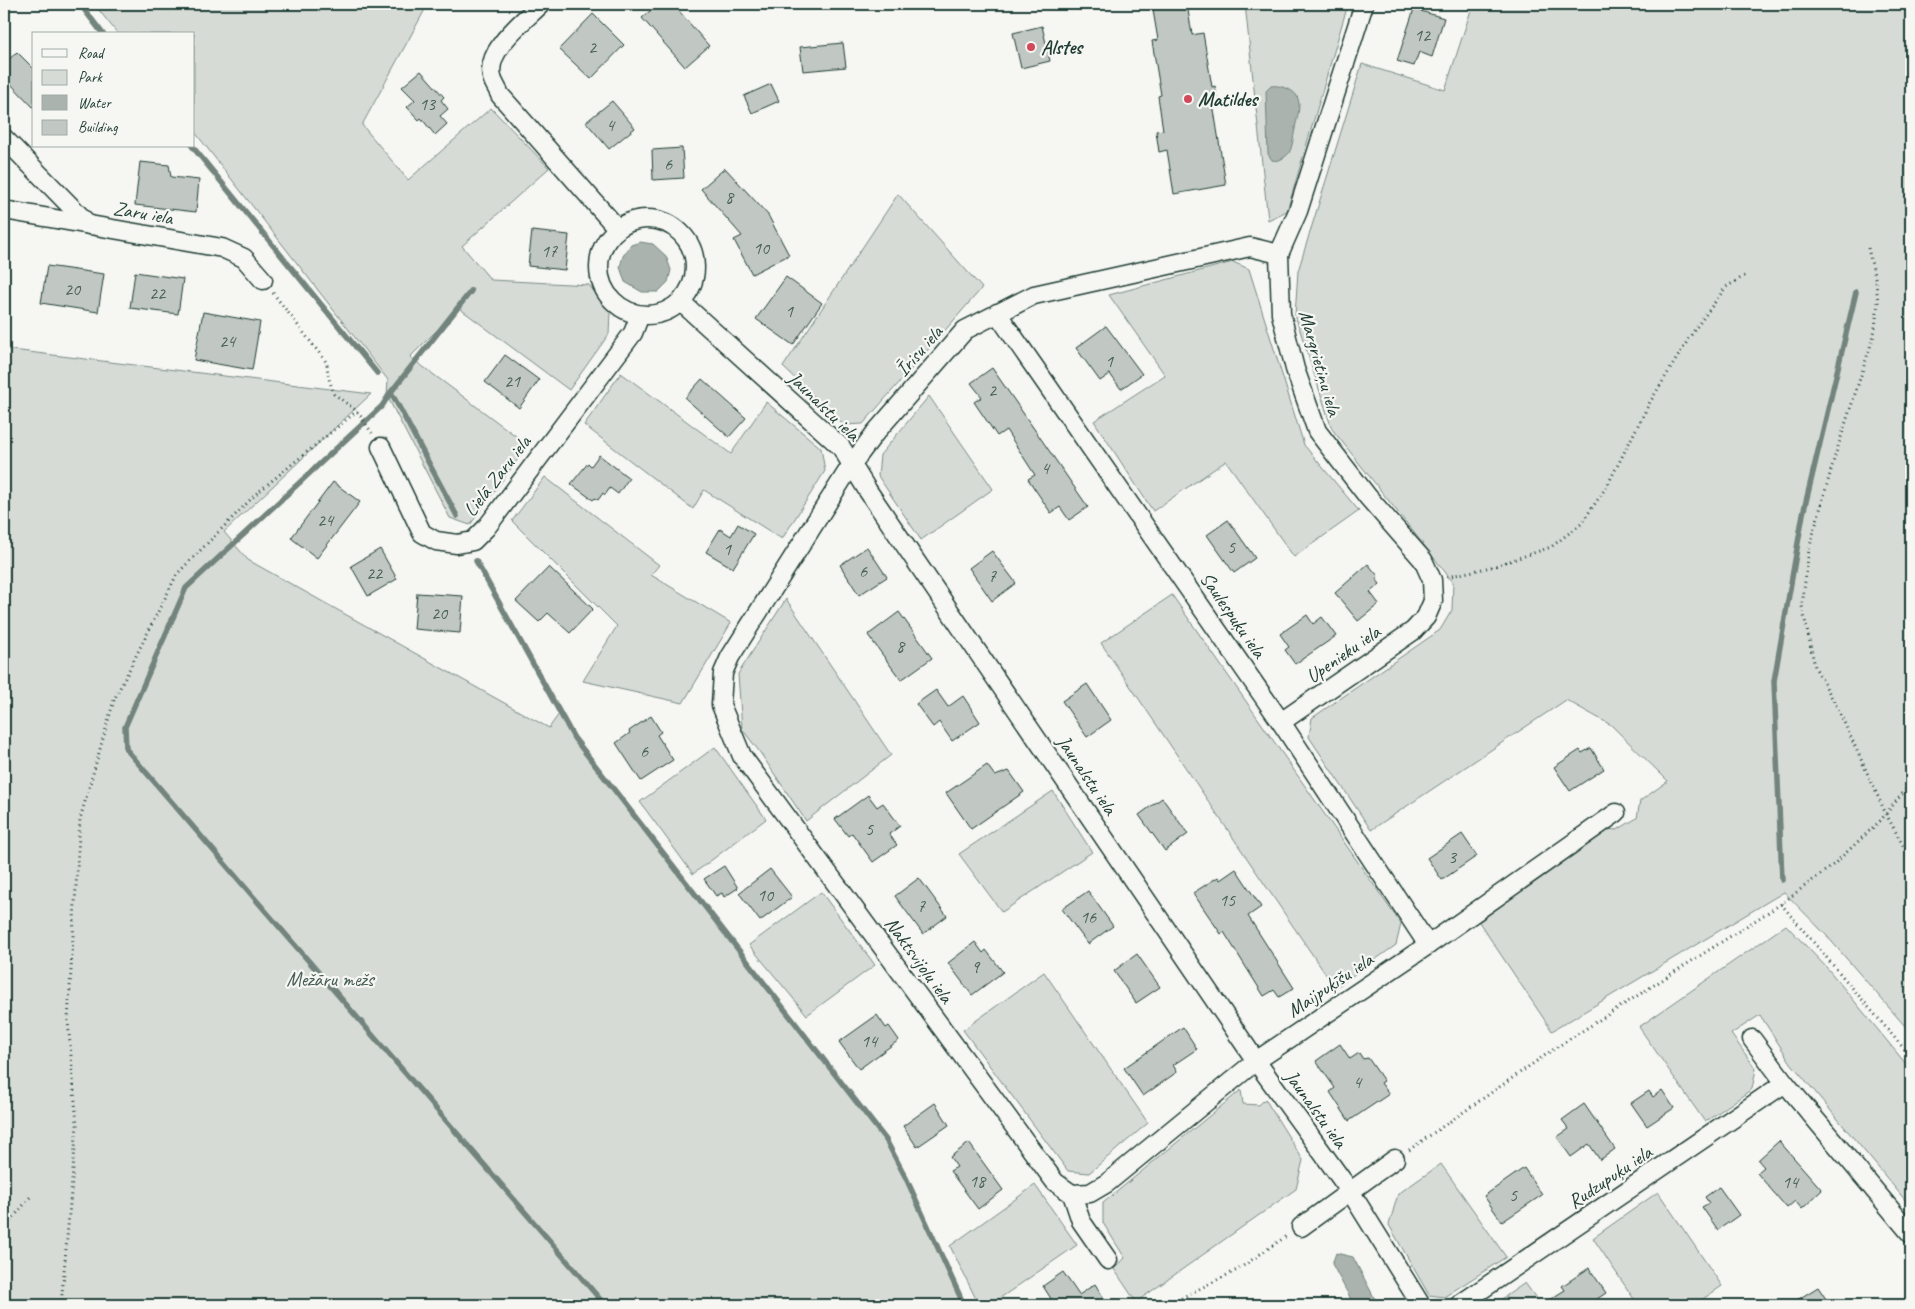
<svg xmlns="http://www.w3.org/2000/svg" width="1915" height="1309" viewBox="0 0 1915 1309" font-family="Caveat,sans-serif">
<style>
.green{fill:#d6dbd6;stroke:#7a8c85}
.water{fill:#aab3ae;stroke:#72847d}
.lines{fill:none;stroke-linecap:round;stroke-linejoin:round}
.stream{stroke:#72847d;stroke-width:5.5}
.building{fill:#c1c8c3;stroke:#1f3d34}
.minor-casing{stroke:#1f3d34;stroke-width:21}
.path{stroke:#1f3d34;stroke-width:3;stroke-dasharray:1 4;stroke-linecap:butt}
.minor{stroke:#f6f6f2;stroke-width:18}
.poi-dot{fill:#d1495b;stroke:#f6f6f2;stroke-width:2}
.labels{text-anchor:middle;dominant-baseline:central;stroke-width:4.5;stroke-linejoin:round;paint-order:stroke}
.number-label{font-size:18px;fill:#486058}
.poi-label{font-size:20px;font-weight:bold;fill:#1f3d34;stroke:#f6f6f2;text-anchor:start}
.street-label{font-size:20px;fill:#1f3d34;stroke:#f6f6f2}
.park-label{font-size:20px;fill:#445d54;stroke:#f6f6f2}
</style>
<rect width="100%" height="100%" fill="#f6f6f2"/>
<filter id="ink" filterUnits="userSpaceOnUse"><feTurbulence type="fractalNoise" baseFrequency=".02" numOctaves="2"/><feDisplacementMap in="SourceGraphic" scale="10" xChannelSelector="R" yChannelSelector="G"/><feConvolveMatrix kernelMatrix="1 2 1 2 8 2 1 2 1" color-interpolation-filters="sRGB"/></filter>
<g filter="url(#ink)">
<g class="green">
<polygon points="94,4 428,4 362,125 408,180 491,108 549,168 462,246 491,280 589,285 610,312 609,334 569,390 459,308 410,357 528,445 470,525 450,518 387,396 388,380 194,131 194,34 118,34"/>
<polygon points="1245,4 1348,4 1287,211 1268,220"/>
<polygon points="1473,4 1911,4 1911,1033 1826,935 1784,892 1552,1031 1479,922 1607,829 1617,830 1637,818 1640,801 1668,781 1611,725 1566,700 1371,830 1309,737 1312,718 1440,630 1452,610 1453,582 1332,429 1295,315 1298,271 1362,64 1445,90"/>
<polygon points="898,194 982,288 863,424 844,425 783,367"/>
<polygon points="1233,262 1249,269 1304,445 1359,511 1294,557 1226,461 1153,511 1094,421 1165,375 1109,295"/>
<polygon points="4,349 371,394 224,532 248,560 549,728 559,714 574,738 886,1140 906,1178 964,1305 4,1305"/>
<polygon points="621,373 731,454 766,402 821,448 825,471 782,539 704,490 693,509 584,425"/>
<polygon points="929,396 993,489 921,540 878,476 880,455"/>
<polygon points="545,477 659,565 651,575 731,623 683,703 583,681 617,626 512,521"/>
<polygon points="1172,595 1401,924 1396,945 1335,988 1101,643"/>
<polygon points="786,599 891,755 806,821 759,751 742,729 738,674"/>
<polygon points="715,747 766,819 693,874 640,802"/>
<polygon points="1053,791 1092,852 1002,912 959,854"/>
<polygon points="821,892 875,965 807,1015 749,945"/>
<polygon points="1786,925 1828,969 1911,1070 1911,1207 1791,1063 1760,1015 1731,1034 1756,1069 1752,1089 1705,1122 1639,1027"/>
<polygon points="1044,972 1148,1123 1089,1173 1068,1171 963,1030"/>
<polygon points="1241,1090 1243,1104 1259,1105 1265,1099 1303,1160 1296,1189 1136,1302 1114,1269 1125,1258 1103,1223 1103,1203"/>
<polygon points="1441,1164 1506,1257 1444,1297 1429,1295 1389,1225 1398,1194"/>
<polygon points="1035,1185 1077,1245 990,1305 979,1305 950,1246"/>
<polygon points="1658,1192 1722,1286 1694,1305 1638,1305 1593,1238"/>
<polygon points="1525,1283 1541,1305 1493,1305"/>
</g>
<g class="water">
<path d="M 1271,86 C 1278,85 1283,87 1290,90 C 1305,97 1297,116 1295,129 C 1293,137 1293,146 1289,153 C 1285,158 1278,162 1272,160 L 1268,154 L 1266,91 Z"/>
<polygon points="640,242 653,244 666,256 671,270 668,282 658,292 642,292 625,282 620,267 623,256 631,245"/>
<polygon points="1336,1253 1353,1257 1378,1305 1354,1305 1332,1264"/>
</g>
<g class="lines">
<g class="stream">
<polyline points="80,4 103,34"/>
<polyline points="192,146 377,373"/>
<polyline points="471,291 391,392 382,406 186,588 125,727 126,749 605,1305"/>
<polyline points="391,392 457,516"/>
<polyline points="476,561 574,738 886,1140 906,1178 964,1305"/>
<polyline points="1782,880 1774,681 1803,514 1856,292"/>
</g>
</g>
<g class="building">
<polygon points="658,4 673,4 709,46 685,67 642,18"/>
<polygon points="1152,4 1187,4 1192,35 1203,33 1212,87 1215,86 1218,103 1213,104 1226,185 1174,194 1167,150 1159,152 1156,131 1163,130 1158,96 1161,95 1152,41 1158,40"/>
<polygon points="1414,9 1444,18 1432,57 1419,52 1414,66 1397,61"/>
<polygon points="593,14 624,45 591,79 559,49"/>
<polygon points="1042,26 1050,61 1021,68 1013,33"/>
<polygon points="843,43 846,67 803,71 800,47"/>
<polygon points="17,52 34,69 34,108 4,77 4,64"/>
<polygon points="421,71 444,97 441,100 448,109 440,116 447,124 435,135 421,118 419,120 407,107 415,100 402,87"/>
<polygon points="771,84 779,101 752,113 744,96"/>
<polygon points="612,101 635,128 609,149 586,122"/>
<polygon points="682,148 684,178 653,180 652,150"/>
<polygon points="140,162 169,165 171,177 199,180 196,212 135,205"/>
<polygon points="725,168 768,215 789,255 752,274 734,240 742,236 701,189"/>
<polygon points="532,231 569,235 565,270 528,266"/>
<polygon points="47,266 104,274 98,312 41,303"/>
<polygon points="135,272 183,279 178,314 130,308"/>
<polygon points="786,277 822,303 793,345 756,319"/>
<polygon points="203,312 260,322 252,370 194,360"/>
<polygon points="1106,326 1142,374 1121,389 1110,374 1100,381 1076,348"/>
<polygon points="505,355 539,380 519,408 485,382"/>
<polygon points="992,368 1088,507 1069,520 1060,507 1051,513 1028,479 1035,475 1006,430 997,436 974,402 982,397 971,383"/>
<polygon points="702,379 746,418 729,437 685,398"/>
<polygon points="599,455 629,478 618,494 610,488 605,495 603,493 598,500 595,498 593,500 571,484 588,463 591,466"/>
<polygon points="333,482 360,502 317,558 291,538"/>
<polygon points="1228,520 1255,558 1234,573 1207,535"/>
<polygon points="738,524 754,534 733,568 706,552 720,529 731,536"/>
<polygon points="867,547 887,577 859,595 840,565"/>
<polygon points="380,549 397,579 368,596 351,566"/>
<polygon points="992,551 1016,583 992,601 969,568"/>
<polygon points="1368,564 1378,576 1376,579 1380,584 1370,592 1379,604 1358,621 1335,593"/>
<polygon points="549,567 593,609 570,633 548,613 539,622 516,601"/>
<polygon points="417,593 463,596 460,633 414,629"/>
<polygon points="899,612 932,658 901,680 868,635"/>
<polygon points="1307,615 1313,624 1322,617 1336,636 1295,664 1285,650 1289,647 1280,634"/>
<polygon points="1087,684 1111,720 1087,737 1062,701"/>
<polygon points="936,690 948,707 963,696 980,722 952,741 939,722 933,727 916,704"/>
<polygon points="651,716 661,732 657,735 673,760 641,781 616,743 630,733 629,731"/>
<polygon points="1591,748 1604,769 1570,791 1554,767 1580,750 1582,753"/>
<polygon points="987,765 995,776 1009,771 1024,792 971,829 946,793"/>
<polygon points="868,795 877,807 883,803 900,826 889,834 897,845 873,862 852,833 848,836 835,819"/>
<polygon points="1162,798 1188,834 1165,851 1139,815"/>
<polygon points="1462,834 1477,856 1442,880 1427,858"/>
<polygon points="724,866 738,888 724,897 722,893 716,896 704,879"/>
<polygon points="770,869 792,897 760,921 739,893"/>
<polygon points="1236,869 1261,907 1248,916 1294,988 1279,997 1274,990 1264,996 1224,932 1221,934 1193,893 1218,877 1220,880"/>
<polygon points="919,878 947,916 923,934 895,896"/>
<polygon points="1088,891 1113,926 1088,944 1062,909"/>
<polygon points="975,942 983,953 986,950 1003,972 972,995 948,963"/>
<polygon points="1137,954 1160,987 1136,1003 1114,971"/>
<polygon points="877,1015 886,1028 889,1026 899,1040 859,1069 839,1042"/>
<polygon points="1183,1027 1197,1049 1173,1065 1177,1072 1143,1096 1124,1068"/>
<polygon points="1340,1044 1350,1059 1359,1053 1363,1059 1368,1058 1384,1081 1381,1083 1389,1094 1349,1121 1330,1092 1335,1088 1316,1061"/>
<polygon points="1662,1090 1674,1108 1647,1126 1631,1103 1649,1091 1653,1097"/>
<polygon points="935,1103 949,1125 917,1147 903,1126"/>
<polygon points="1584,1104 1615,1149 1600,1160 1589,1144 1571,1157 1557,1137 1569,1129 1562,1120"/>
<polygon points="1779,1141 1822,1190 1802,1209 1795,1201 1787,1208 1757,1173 1764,1167 1758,1160"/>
<polygon points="969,1143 1003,1190 978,1209 950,1171 957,1167 950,1157"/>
<polygon points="1524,1168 1542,1195 1502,1222 1484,1196"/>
<polygon points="1719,1187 1739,1215 1718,1230 1702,1207 1709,1203 1705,1197"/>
<polygon points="1589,1268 1606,1293 1588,1305 1541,1305 1565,1290 1562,1286"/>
<polygon points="1063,1272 1079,1295 1095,1284 1105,1300 1097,1305 1055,1305 1043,1286"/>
<polygon points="1818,1287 1830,1305 1789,1305"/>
</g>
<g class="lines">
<defs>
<g id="minor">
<path d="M 541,4 C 524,21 485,50 492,77 C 493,83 498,89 500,95 L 617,228"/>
<polyline points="4,138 89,225"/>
<polyline points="4,210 222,248 244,258 263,280"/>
<circle cx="647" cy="267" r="48"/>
<polyline points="681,302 841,447 868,491 1256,1061 1350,1191 1421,1305"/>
<polyline points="997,313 1281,722 1428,945"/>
<polyline points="381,447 422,533 436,541 457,544 473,541 486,528 633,333 640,315"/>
<polyline points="1281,722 1413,631 1426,617 1433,601 1432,580 1423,560 1368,497 1317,431 1295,369 1281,314 1279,254 1298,211 1364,4"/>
<polyline points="1752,1039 1785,1083"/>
<polyline points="1072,1194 1090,1193 1107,1183 1256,1061 1428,945 1616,813"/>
<polyline points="1301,1227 1395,1159"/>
<polyline points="1108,1260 1081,1221 1072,1194 1055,1182 742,756 721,705 723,673 730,657 852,464 875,433 965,330 1034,295 1250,247 1279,254"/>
<polyline points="1459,1305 1785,1083 1911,1234"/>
</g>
</defs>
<use href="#minor" class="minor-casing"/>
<g class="path">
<polyline points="1868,248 1876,282 1878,303 1874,335 1835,456 1809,549 1802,606 1815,667 1837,707 1886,814 1911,860"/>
<polyline points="273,293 327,363 328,376 334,394 357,411 372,433"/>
<polyline points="1447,577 1495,566 1551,547 1581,524 1607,486 1650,402 1693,332 1726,287 1746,275"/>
<polyline points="1781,904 1911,1057"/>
<polyline points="1409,1150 1554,1049 1781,904 1833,865 1880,821 1911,783"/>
<polyline points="4,1229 31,1196"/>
<polyline points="61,1305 77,1125 68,1021 80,819 114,700 177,574 257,493 357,411"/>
<polyline points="1174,1305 1183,1297 1237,1270 1288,1235"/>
</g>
<use href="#minor" class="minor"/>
</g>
</g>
<g class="poi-dot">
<circle cx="1031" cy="47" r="5"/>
<circle cx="1188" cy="99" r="5"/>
</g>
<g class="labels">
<g class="number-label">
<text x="1422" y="35">12</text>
<text x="592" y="47">2</text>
<text x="427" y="104">13</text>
<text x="610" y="125">4</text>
<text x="668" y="164">6</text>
<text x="729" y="197">8</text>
<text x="761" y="248">10</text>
<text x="549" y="251">17</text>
<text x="72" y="289">20</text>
<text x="157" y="293">22</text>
<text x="789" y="311">1</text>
<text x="227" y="341">24</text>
<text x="1109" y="361">1</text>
<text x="512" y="381">21</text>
<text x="992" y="390">2</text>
<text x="1045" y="468">4</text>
<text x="325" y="520">24</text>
<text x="1231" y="547">5</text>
<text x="727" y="549">1</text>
<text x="863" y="571">6</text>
<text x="374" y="573">22</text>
<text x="992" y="576">7</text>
<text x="439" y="613">20</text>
<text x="900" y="646">8</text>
<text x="644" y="751">6</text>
<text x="869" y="829">5</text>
<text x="1452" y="857">3</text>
<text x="765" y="895">10</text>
<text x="1227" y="900">15</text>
<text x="921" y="906">7</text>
<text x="1088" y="917">16</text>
<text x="975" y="967">9</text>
<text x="869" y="1041">14</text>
<text x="1357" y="1082">4</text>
<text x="977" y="1181">18</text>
<text x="1790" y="1182">14</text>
<text x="1513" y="1195">5</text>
</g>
<g class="poi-label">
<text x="1041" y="47">Alstes</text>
<text x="1198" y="99">Matildes</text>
</g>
<g class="street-label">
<text transform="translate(143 213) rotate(10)">Zaru iela</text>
<text transform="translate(919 351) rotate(-49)">Īrisu iela</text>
<text transform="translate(1320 363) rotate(74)">Margrietiņu iela</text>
<text transform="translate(824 406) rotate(44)">Jaunalstu iela</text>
<text transform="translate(497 476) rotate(-52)">Lielā Zaru iela</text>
<text transform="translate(1233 615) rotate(55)">Saulespuķu iela</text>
<text transform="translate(1343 654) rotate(-35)">Upenieku iela</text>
<text transform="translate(1087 775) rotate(56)">Jaunalstu iela</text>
<text transform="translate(919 960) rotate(54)">Naktsvijoļu iela</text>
<text transform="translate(1330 985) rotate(-34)">Maijpuķīšu iela</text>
<text transform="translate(1316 1109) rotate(54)">Jaunalstu iela</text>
<text transform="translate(1610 1177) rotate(-34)">Rudzupuķu iela</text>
</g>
<g class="park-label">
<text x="330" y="979">Mežāru mežs</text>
</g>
</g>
<rect width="1915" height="1309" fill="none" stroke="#f6f6f2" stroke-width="20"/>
<rect x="10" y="10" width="1895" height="1289" fill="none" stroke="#1f3d34" stroke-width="2" filter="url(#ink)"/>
<rect x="32" y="32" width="162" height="115" fill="#f6f6f2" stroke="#a0aca6"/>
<rect x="42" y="49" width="25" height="8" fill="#f6f6f2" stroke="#a0aca6"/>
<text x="78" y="58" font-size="15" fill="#1f3d34">Road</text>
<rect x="42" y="70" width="25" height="15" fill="#d6dbd6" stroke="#a0aca6"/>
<text x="78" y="82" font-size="15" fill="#1f3d34">Park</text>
<rect x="42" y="95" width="25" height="15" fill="#aab3ae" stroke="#a0aca6"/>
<text x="78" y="108" font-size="15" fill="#1f3d34">Water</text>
<rect x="42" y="120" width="25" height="15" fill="#c1c8c3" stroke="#a0aca6"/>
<text x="78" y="132" font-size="15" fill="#1f3d34">Building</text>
</svg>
